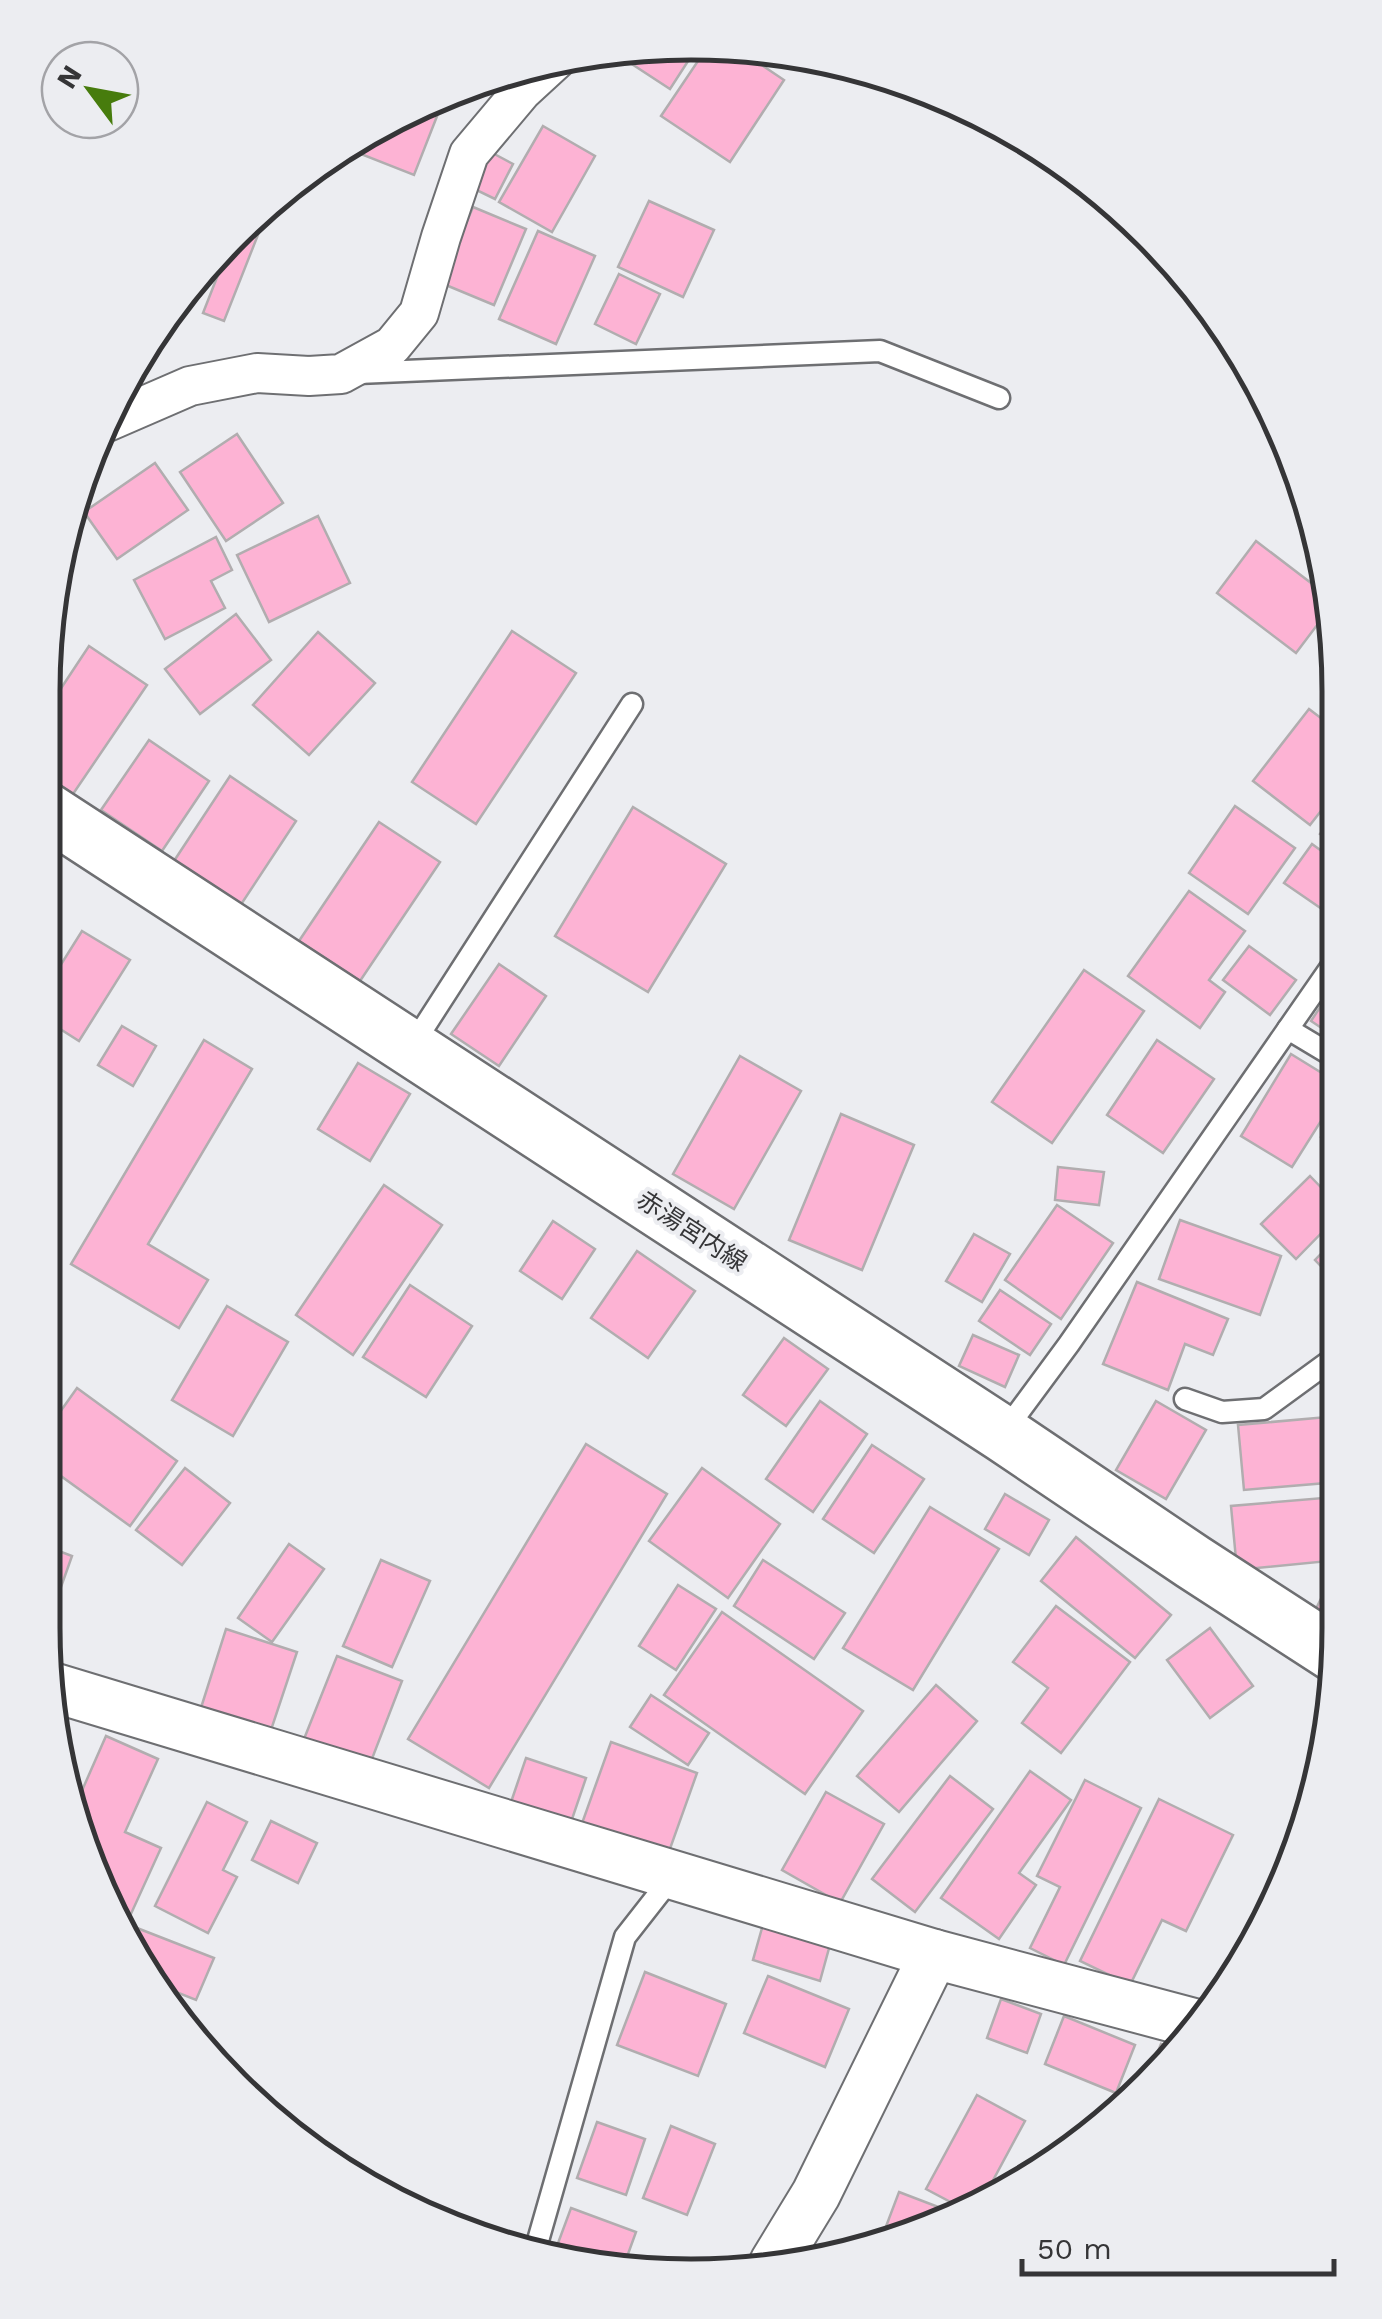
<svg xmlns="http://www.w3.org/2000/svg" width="1382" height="2319" viewBox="0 0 1382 2319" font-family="'Work Sans','Noto Sans JP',sans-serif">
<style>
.building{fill:#fdb3d4;stroke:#b1adaf;stroke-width:2.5}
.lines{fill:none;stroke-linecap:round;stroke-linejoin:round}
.service-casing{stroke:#6e6f72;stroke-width:25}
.minor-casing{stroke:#6e6f72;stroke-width:42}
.tertiary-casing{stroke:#6e6f72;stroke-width:52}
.secondary-casing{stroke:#6e6f72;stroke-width:60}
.service{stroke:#fff;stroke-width:20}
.minor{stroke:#fff;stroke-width:38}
.tertiary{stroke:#fff;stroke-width:48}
.secondary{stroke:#fff;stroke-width:55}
.labels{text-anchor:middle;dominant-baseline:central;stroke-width:8;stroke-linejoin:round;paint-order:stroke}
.street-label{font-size:25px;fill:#353537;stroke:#ecedf1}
.rim{fill:none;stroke:#353537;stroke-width:5}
</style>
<rect width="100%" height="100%" fill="#ecedf1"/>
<g class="building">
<polygon points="618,55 692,55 670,89"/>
<polygon points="702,55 747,55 784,80 730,162 661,116"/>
<polygon points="441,106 414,175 343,147"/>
<polygon points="543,126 595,156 552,232 499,202"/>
<polygon points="485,149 513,164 495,199 466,185"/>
<polygon points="1082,177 1140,225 1136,230 1076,184"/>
<polygon points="649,201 714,230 683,297 618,267"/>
<polygon points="473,207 526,229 494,305 441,283"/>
<polygon points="265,217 224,321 203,313 225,257"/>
<polygon points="538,231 595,256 556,344 499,319"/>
<polygon points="619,274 660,294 636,344 595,324"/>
<polygon points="237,434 283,503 226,541 180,472"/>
<polygon points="155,463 188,510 117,559 84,512"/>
<polygon points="318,516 350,583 269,622 237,555"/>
<polygon points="216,537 232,570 211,581 225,608 165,639 134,580"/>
<polygon points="1256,541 1328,596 1330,608 1296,653 1217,593"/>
<polygon points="236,614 271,660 200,714 165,669"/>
<polygon points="512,631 576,673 476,824 412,782"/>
<polygon points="318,632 375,683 309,755 253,705"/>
<polygon points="89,646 147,685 73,794 44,775 44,714"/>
<polygon points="1309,709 1338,731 1338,789 1310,825 1253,781"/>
<polygon points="149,740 209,781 162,851 101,810"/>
<polygon points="230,776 296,821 238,909 172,864"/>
<polygon points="1235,806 1295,848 1248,914 1189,873"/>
<polygon points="633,807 726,864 648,992 555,936"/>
<polygon points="1338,810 1338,848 1320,834"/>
<polygon points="379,822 440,862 360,981 299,941"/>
<polygon points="1312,844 1338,863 1338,914 1335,918 1284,883"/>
<polygon points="1189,891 1245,931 1209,980 1225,992 1200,1028 1128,976"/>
<polygon points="82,931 130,960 79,1041 43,1018 43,993"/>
<polygon points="1249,946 1296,980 1270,1015 1223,980"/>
<polygon points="499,964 546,996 499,1066 451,1034"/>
<polygon points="1084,970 1144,1011 1052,1143 992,1102"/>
<polygon points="1338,980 1338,1039 1311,1021"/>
<polygon points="122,1026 156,1046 133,1086 98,1065"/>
<polygon points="204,1040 252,1069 148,1244 208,1280 179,1328 71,1264"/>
<polygon points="1157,1040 1214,1079 1163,1153 1107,1115"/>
<polygon points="1291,1054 1338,1083 1338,1094 1292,1167 1241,1136"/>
<polygon points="740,1056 801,1091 734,1209 673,1174"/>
<polygon points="358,1063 410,1094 370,1161 318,1129"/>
<polygon points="841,1114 914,1145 862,1270 789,1240"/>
<polygon points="1338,1115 1338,1150 1321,1137"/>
<polygon points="1058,1167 1104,1172 1099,1205 1055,1200"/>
<polygon points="1310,1176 1338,1205 1338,1216 1296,1259 1261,1224"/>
<polygon points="384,1185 442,1225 353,1355 296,1315"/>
<polygon points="1057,1205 1113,1243 1061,1319 1005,1280"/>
<polygon points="1180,1220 1281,1256 1260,1315 1159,1279"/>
<polygon points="553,1221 595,1249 562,1299 520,1271"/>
<polygon points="974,1234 1010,1254 982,1302 946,1281"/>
<polygon points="1338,1236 1338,1284 1315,1260"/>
<polygon points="637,1251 695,1291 648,1358 591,1318"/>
<polygon points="1137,1282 1228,1319 1213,1355 1185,1344 1168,1390 1103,1364"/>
<polygon points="410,1285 472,1326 426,1397 363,1357"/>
<polygon points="1000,1290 1051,1324 1030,1355 979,1321"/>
<polygon points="227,1306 288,1342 233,1436 172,1400"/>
<polygon points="973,1335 1019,1355 1005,1387 959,1366"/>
<polygon points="784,1338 828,1369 786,1426 743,1395"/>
<polygon points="77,1388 177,1461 130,1526 43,1463 43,1436"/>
<polygon points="820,1401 867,1434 813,1512 766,1479"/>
<polygon points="1156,1401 1206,1430 1166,1499 1116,1470"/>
<polygon points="1338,1416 1338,1482 1244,1490 1238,1425"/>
<polygon points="586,1444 667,1494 489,1788 408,1739"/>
<polygon points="872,1445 924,1479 874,1553 823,1519"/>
<polygon points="185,1468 230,1503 182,1565 136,1530"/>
<polygon points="702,1468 780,1524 728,1598 649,1541"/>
<polygon points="1005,1494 1049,1520 1029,1555 985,1529"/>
<polygon points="1323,1498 1329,1561 1237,1570 1231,1506"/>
<polygon points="930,1507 999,1549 913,1690 843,1648"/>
<polygon points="1076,1537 1171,1615 1135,1658 1041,1581"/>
<polygon points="289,1544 324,1569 272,1642 238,1618"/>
<polygon points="43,1545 72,1556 44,1635 42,1628"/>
<polygon points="381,1560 430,1581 392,1667 343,1646"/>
<polygon points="763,1560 845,1613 814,1659 734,1606"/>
<polygon points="1338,1564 1338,1630 1312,1617"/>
<polygon points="678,1585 716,1609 676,1670 639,1646"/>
<polygon points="1056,1606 1130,1662 1061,1753 1022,1723 1048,1688 1013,1662"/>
<polygon points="722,1612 863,1711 805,1794 664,1695"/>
<polygon points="1210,1628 1253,1686 1210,1718 1167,1660"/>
<polygon points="226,1629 297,1652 269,1736 199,1714"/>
<polygon points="337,1656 402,1681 370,1764 304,1739"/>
<polygon points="936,1685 977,1721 899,1812 857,1776"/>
<polygon points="651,1695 709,1733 688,1765 630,1727"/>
<polygon points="106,1736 158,1759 125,1832 161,1848 125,1927 77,1836 73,1811"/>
<polygon points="611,1742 697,1773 666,1860 580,1829"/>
<polygon points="526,1758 586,1778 568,1831 508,1811"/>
<polygon points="1030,1771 1071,1800 1019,1873 1036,1885 999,1939 941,1898"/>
<polygon points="950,1776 993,1809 915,1912 872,1879"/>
<polygon points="1085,1780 1141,1808 1064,1965 1030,1948 1060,1887 1037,1876"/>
<polygon points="826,1792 884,1824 840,1903 782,1870"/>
<polygon points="1159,1799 1233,1835 1186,1931 1162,1920 1130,1985 1080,1961"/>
<polygon points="207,1802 247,1822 223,1870 237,1877 208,1933 155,1906"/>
<polygon points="271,1821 317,1843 298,1883 252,1860"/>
<polygon points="764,1921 831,1941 820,1981 753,1960"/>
<polygon points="137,1928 214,1958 196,2000 156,1984 132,1939"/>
<polygon points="645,1972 726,2004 698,2076 617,2045"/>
<polygon points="768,1976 849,2009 825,2067 744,2033"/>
<polygon points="1001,1999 1041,2014 1027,2053 987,2038"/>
<polygon points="1064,2016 1135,2045 1116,2093 1045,2064"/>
<polygon points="1161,2044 1173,2049 1148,2076"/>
<polygon points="977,2095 1025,2121 984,2197 962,2208 926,2189"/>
<polygon points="597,2122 645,2139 626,2195 577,2178"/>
<polygon points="671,2126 715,2144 687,2215 643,2198"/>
<polygon points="899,2192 954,2213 900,2242 879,2245"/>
<polygon points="571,2208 636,2232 624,2265 554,2254"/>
</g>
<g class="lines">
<defs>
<g id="service">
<polyline points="358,373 880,351 999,398"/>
<polyline points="1288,1029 1338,1059"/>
<polyline points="412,1046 632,704"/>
<polyline points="1185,1399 1222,1412 1264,1409 1338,1355"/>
<polyline points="1004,1432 1069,1344 1338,957"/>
<polyline points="535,2251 625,1937 672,1877"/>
</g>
<polyline id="minor" points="107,422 190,386 257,373 309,376 341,374 392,346 419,313 441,237 469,154 522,91 559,57"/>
<g id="tertiary">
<polyline points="52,1687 934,1954 1197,2024"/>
<polyline points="774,2263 816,2194 934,1954"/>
</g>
<polyline id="secondary" points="44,809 1003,1434 1193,1562 1338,1656"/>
</defs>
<use href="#service" class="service-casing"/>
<use href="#minor" class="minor-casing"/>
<use href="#tertiary" class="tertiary-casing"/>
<use href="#secondary" class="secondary-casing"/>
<use href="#service" class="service"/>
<use href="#minor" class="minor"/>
<use href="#tertiary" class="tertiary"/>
<use href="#secondary" class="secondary"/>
</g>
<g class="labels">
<g class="street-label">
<text transform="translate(692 1231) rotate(33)">赤湯宮内線</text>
</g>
</g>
<path d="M0 0H1382V2319H0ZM691 60H691A631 631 0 0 1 1322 691V1628A631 631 0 0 1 691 2259H691A631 631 0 0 1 60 1628V691A631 631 0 0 1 691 60Z" fill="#ecedf1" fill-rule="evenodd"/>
<path class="rim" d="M691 60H691A631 631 0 0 1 1322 691V1628A631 631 0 0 1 691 2259H691A631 631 0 0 1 60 1628V691A631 631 0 0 1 691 60Z"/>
<g transform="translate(90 90) rotate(302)"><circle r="48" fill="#ecedf1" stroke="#a3a3a7" stroke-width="2.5"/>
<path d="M0-8L18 38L0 25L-18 38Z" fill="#477c0d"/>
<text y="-15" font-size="28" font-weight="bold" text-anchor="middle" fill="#353537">N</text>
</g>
<path d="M1022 2259v15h312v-15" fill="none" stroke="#353537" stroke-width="5"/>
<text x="1037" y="2259" font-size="30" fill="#353537" stroke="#ecedf1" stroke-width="8" paint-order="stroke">50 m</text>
</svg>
